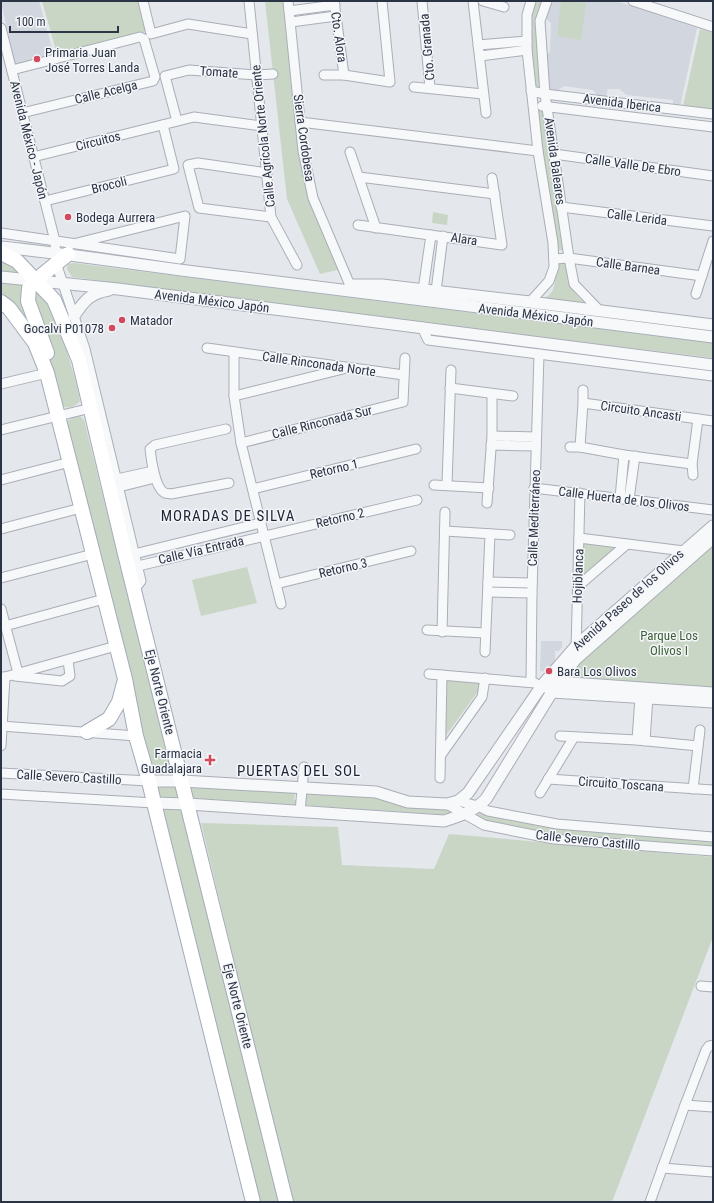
<svg xmlns="http://www.w3.org/2000/svg" width="714" height="1203" viewBox="0 0 714 1203" font-family="'Roboto Condensed',sans-serif">
<style>
.built{fill:#d2d6de}
.green{fill:#c9d6c5}
.lines{fill:none;stroke-linecap:round;stroke-linejoin:round}
.minor-casing{stroke:#a9aeb7;stroke-width:11}
.tertiary-casing{stroke:#a9aeb7;stroke-width:13}
.primary-casing{stroke:#a3abb8;stroke-width:16}
.minor{stroke:#f7f8fa;stroke-width:9}
.tertiary{stroke:#f7f8fa;stroke-width:11}
.primary{stroke:#fff;stroke-width:14}
.poi-dot{fill:#d1495b;stroke:#f4f6f9;stroke-width:1.5}
.labels{text-anchor:middle;dominant-baseline:central;stroke-width:3;stroke-linejoin:round;paint-order:stroke}
.street-label{font-size:13px;fill:#2b3445;stroke:#f4f6f9}
.poi-label{font-size:13px;fill:#2b3445;stroke:#f4f6f9;text-anchor:start}
.park-label{font-size:13px;fill:#3f6138;stroke:#f4f6f9}
.quarter-label{font-size:15px;letter-spacing:1px;fill:#1d2536;stroke:#f4f6f9}
</style>
<rect width="100%" height="100%" fill="#e4e7ec"/>
<g class="built">
<polygon points="1,1 39,1 54,55 15,66"/>
<polygon points="549,1 616,1 697,28 680,107 673,106 673,100 627,95 619,89 608,89 606,96 597,95 593,90 564,86 557,91 550,91 548,86 545,56 550,52 551,23 544,17"/>
<polygon points="541,641 562,641 562,647 559,651 555,651 555,665 550,672 540,671"/>
</g>
<g class="green">
<polygon points="42,1 140,1 148,31 57,54"/>
<polygon points="265,1 285,1 308,180 341,267 337,270 320,274 287,199"/>
<polygon points="531,1 543,1 544,90 533,89 530,60"/>
<polygon points="561,1 586,3 581,40 557,36"/>
<polygon points="700,29 713,33 713,110 683,106"/>
<polygon points="537,107 544,107 563,250 556,251"/>
<polygon points="433,212 448,215 447,225 432,223"/>
<path d="M 1,258 L 11,264 L 44,296 L 60,328 L 76,382 L 80,401 C 75,407 70,408 63,407 L 30,323 L 11,301 L 1,293 Z"/>
<path d="M 566,261 C 568,286 569,289 588,306 L 541,300 C 559,293 555,278 554,262 Z"/>
<polygon points="74,263 713,343 713,358 370,316 72,277 67,269 68,264"/>
<path d="M 80,416 L 84,420 L 171,770 C 167,776 157,776 151,771 L 66,422 L 73,417 Z"/>
<polygon points="582,541 621,546 580,581"/>
<polygon points="713,546 713,689 566,679 580,661"/>
<polygon points="247,567 257,603 201,616 192,580"/>
<polygon points="446,679 479,682 480,685 479,690 444,738"/>
<polygon points="174,783 178,796 176,799 157,798 156,785"/>
<polygon points="189,784 295,792 294,800 305,800 306,792 374,796 445,807 446,810 481,812 713,838 713,848 558,837 481,820 480,817 192,798"/>
<polygon points="167,808 180,810 182,812 279,1202 259,1202 163,810"/>
<polygon points="201,823 338,827 342,865 434,869 449,834 713,857 713,937 612,1202 292,1202"/>
</g>
<g class="lines">
<defs>
<g id="minor">
<polyline points="143,1 151,34 188,24 252,34"/>
<polyline points="249,1 271,217 297,265"/>
<polyline points="288,1 303,151 313,198 352,290"/>
<polyline points="334,1 344,75"/>
<polyline points="422,1 430,88"/>
<polyline points="473,1 486,113"/>
<polyline points="483,1 504,7"/>
<polyline points="547,1 540,21 545,94 569,258 574,284 600,311"/>
<polyline points="633,1 713,27"/>
<polyline points="289,11 335,5"/>
<polyline points="291,22 336,16"/>
<polyline points="1,28 55,241 56,263 85,349 141,581 134,590"/>
<polyline points="478,45 527,41"/>
<polyline points="480,56 527,50"/>
<polyline points="12,70 140,37 144,39 155,77 153,81 22,113"/>
<polyline points="324,75 344,75 390,82 382,1"/>
<polyline points="414,87 483,94"/>
<polyline points="531,91 545,94 713,114"/>
<polyline points="542,106 713,127"/>
<polyline points="177,121 165,76 189,70 257,75 273,74"/>
<polyline points="300,122 538,151"/>
<polyline points="350,152 376,228"/>
<polyline points="554,154 713,176"/>
<polyline points="33,157 194,117 262,126"/>
<polyline points="267,173 198,163 188,165 199,208 271,217"/>
<polyline points="359,177 495,194"/>
<polyline points="45,201 174,169 163,125"/>
<polyline points="561,207 713,226"/>
<polyline points="358,225 502,245 492,178"/>
<polyline points="1,233 180,259 185,216 73,244"/>
<polyline points="554,259 569,258 702,276"/>
<polyline points="423,290 431,235"/>
<polyline points="436,291 443,236"/>
<polyline points="696,294 713,241"/>
<polyline points="530,302 549,281 554,267 553,243 538,151 527,50 527,15 531,1"/>
<polyline points="422,327 428,340 713,376"/>
<polyline points="207,348 404,375"/>
<polyline points="234,352 234,396 241,443 281,604"/>
<polyline points="1,384 47,373"/>
<polyline points="450,388 513,396"/>
<polyline points="234,396 343,369"/>
<polyline points="583,403 713,421"/>
<path d="M 226,429 L 155,445 L 150,449 C 151,458 155,489 165,493 C 167,494 169,493 171,494 L 229,483"/>
<polyline points="1,430 95,407"/>
<polyline points="492,436 536,437"/>
<polyline points="241,443 403,402 405,358"/>
<polyline points="491,445 536,446"/>
<polyline points="570,447 580,447 624,455 692,464"/>
<polyline points="580,447 583,403 583,390"/>
<polyline points="693,475 692,464 698,419"/>
<polyline points="117,479 153,471"/>
<polyline points="1,480 70,462"/>
<polyline points="447,484 451,370"/>
<polyline points="434,485 489,488"/>
<polyline points="119,487 155,478"/>
<polyline points="534,488 713,510"/>
<polyline points="253,489 416,449"/>
<polyline points="620,498 624,455"/>
<polyline points="629,499 635,456"/>
<polyline points="487,503 492,436 492,394"/>
<polyline points="1,529 81,508"/>
<polyline points="445,531 510,535"/>
<polyline points="579,538 684,551"/>
<polyline points="134,554 261,523"/>
<polyline points="138,566 417,500"/>
<polyline points="1,578 93,554"/>
<polyline points="488,582 532,583"/>
<polyline points="276,584 411,551"/>
<polyline points="577,587 627,544"/>
<polyline points="488,592 532,593"/>
<polyline points="1,609 18,673"/>
<polyline points="5,626 104,599"/>
<polyline points="427,630 485,633"/>
<polyline points="442,632 445,512"/>
<polyline points="576,650 580,493"/>
<polyline points="485,652 490,534"/>
<polyline points="429,674 535,683"/>
<polyline points="15,676 62,681 70,676 68,660"/>
<polyline points="1,677 5,677 116,646"/>
<polyline points="531,682 532,593 539,354"/>
<polyline points="1,726 136,736"/>
<polyline points="560,736 637,740 698,746"/>
<polyline points="637,740 640,697"/>
<polyline points="645,741 648,697"/>
<polyline points="1,746 5,677"/>
<polyline points="441,755 482,697 485,678"/>
<polyline points="1,773 149,781"/>
<polyline points="440,778 442,675"/>
<polyline points="548,779 713,790"/>
<polyline points="693,789 700,730"/>
<polyline points="540,793 574,737"/>
<polyline points="1,794 154,803"/>
<polyline points="458,801 478,806 488,811 557,824 713,837"/>
<polyline points="447,804 484,825 554,839 713,851"/>
<polyline points="300,812 304,767"/>
<polyline points="701,986 713,987"/>
<polyline points="685,1105 713,1107"/>
<polyline points="662,1168 713,1172"/>
<polyline points="650,1202 685,1105 706,1050 709,1046 713,1045"/>
</g>
<g id="tertiary">
<path d="M 1,247 C 80,255 158,268 237,277 C 396,297 554,316 713,337"/>
<polyline points="1,277 118,289 713,365"/>
<polyline points="350,285 382,285 530,302 713,325"/>
<path d="M 74,316 C 84,301 90,293 109,290"/>
<polyline points="552,681 557,682 713,693"/>
<polyline points="548,688 552,692 713,702"/>
<polyline points="149,781 182,781 376,792 408,802 447,804 458,801 468,793 543,684 576,646 713,526"/>
<path d="M 154,803 L 188,804 L 444,821 C 460,816 474,811 486,799 L 552,692 L 557,682 L 576,659 L 713,538"/>
</g>
<g id="primary">
<polyline points="1,253 17,261 54,300 79,360 125,554 286,1202"/>
<polyline points="1,302 9,308 35,343 47,373 125,679 136,736 149,781 154,803 253,1202"/>
<polyline points="47,353 28,301 29,288 36,280 68,254"/>
<polyline points="87,732 109,719 119,702 124,683"/>
</g>
</defs>
<use href="#minor" class="minor-casing"/>
<use href="#tertiary" class="tertiary-casing"/>
<use href="#primary" class="primary-casing"/>
<use href="#minor" class="minor"/>
<use href="#tertiary" class="tertiary"/>
<use href="#primary" class="primary"/>
</g>
<g class="poi-dot">
<circle cx="37" cy="59" r="4"/>
<circle cx="68" cy="217" r="4"/>
<circle cx="122" cy="320" r="4"/>
<circle cx="112" cy="328" r="4"/>
<circle cx="549" cy="671" r="4"/>
<path d="M208 754h4v4h4v4h-4v4h-4v-4h-4v-4h4z"/>
</g>
<g class="labels">
<g class="street-label">
<text transform="translate(339 37) rotate(82)">Cto. Alora</text>
<text transform="translate(427 47) rotate(-95)">Cto. Granada</text>
<text transform="translate(219 72) rotate(4)">Tomate</text>
<text transform="translate(106 92) rotate(-14)">Calle Acelga</text>
<text transform="translate(622 103) rotate(7)">Avenida Iberica</text>
<text transform="translate(263 136) rotate(-96)">Calle Agrícola Norte Oriente</text>
<text transform="translate(304 138) rotate(82)">Sierra Cordobesa</text>
<text transform="translate(29 140) rotate(76)">Avenida México - Japón</text>
<text transform="translate(98 141) rotate(-14)">Circuitos</text>
<text transform="translate(555 161) rotate(82)">Avenida Baleares</text>
<text transform="translate(633 165) rotate(8)">Calle Valle De Ebro</text>
<text transform="translate(109 185) rotate(-14)">Brocoli</text>
<text transform="translate(637 217) rotate(7)">Calle Lerida</text>
<text transform="translate(464 239) rotate(8)">Alara</text>
<text transform="translate(628 266) rotate(8)">Calle Barnea</text>
<text transform="translate(212 301) rotate(7)">Avenida México Japón</text>
<text transform="translate(536 315) rotate(7)">Avenida México Japón</text>
<text transform="translate(319 364) rotate(8)">Calle Rinconada Norte</text>
<text transform="translate(641 411) rotate(8)">Circuito Ancasti</text>
<text transform="translate(322 422) rotate(-14)">Calle Rinconada Sur</text>
<text transform="translate(334 469) rotate(-13)">Retorno 1</text>
<text transform="translate(624 499) rotate(7)">Calle Huerta de los Olivos</text>
<text transform="translate(340 518) rotate(-13)">Retorno 2</text>
<text transform="translate(534 518) rotate(-88)">Calle Mediterráneo</text>
<text transform="translate(201 550) rotate(-13)">Calle Vía Entrada</text>
<text transform="translate(343 568) rotate(-13)">Retorno 3</text>
<text transform="translate(578 576) rotate(-88)">Hojiblanca</text>
<text transform="translate(628 600) rotate(-42)">Avenida Paseo de los Olivos</text>
<text transform="translate(160 692) rotate(76)">Eje Norte Oriente</text>
<text transform="translate(69 777) rotate(3)">Calle Severo Castillo</text>
<text transform="translate(621 784) rotate(4)">Circuito Toscana</text>
<text transform="translate(588 840) rotate(6)">Calle Severo Castillo</text>
<text transform="translate(238 1006) rotate(76)">Eje Norte Oriente</text>
</g>
<g class="poi-label">
<text x="45" y="52">Primaria Juan<tspan x="45" dy="15">José Torres Landa</tspan></text>
<text x="76" y="217">Bodega Aurrera</text>
<text x="130" y="320">Matador</text>
<text x="104" y="328" text-anchor="end">Gocalvi P01078</text>
<text x="557" y="671">Bara Los Olivos</text>
<text x="202" y="753" text-anchor="end">Farmacia<tspan x="202" dy="15">Guadalajara</tspan></text>
</g>
<g class="park-label">
<text x="669" y="635">Parque Los<tspan x="669" dy="15">Olivos I</tspan></text>
</g>
<g class="quarter-label">
<text x="228" y="516">MORADAS DE SILVA</text>
<text x="299" y="771">PUERTAS DEL SOL</text>
</g>
</g>
<rect width="714" height="1203" fill="none" stroke="#2b3445" stroke-width="4"/>
<path d="M10 26v6h108v-6" fill="none" stroke="#2b3445" stroke-width="2"/>
<text x="16" y="26" font-size="12" fill="#2b3445" stroke="#f4f6f9" stroke-width="3" paint-order="stroke">100 m</text>
</svg>
